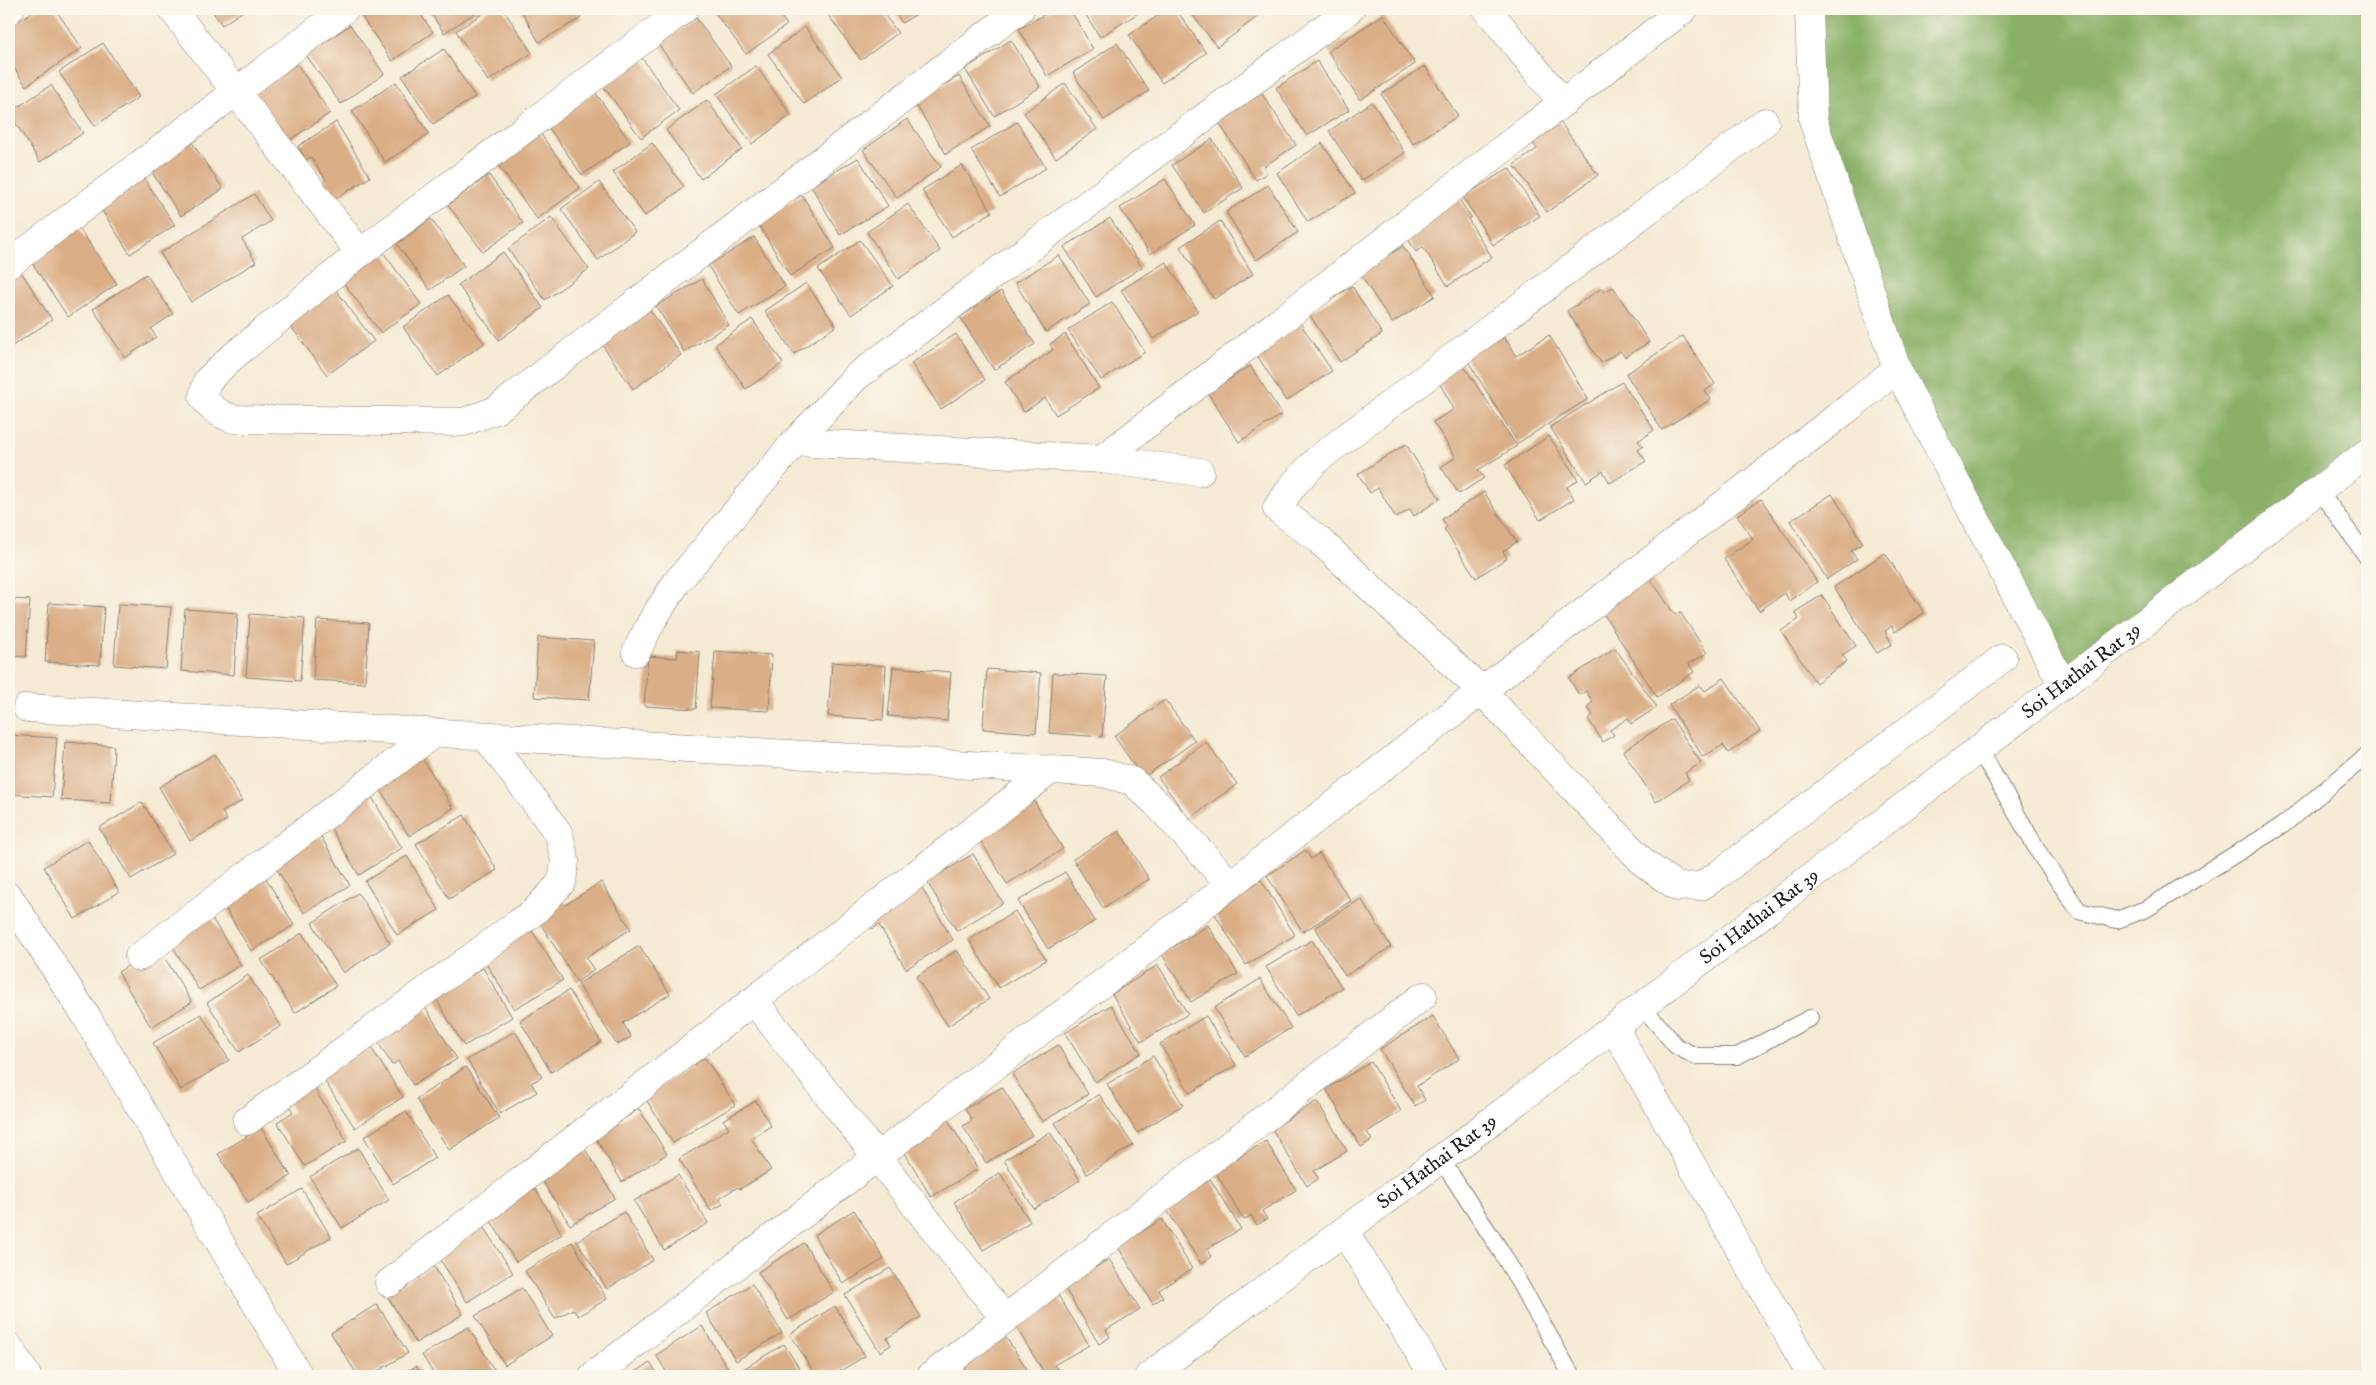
<svg xmlns="http://www.w3.org/2000/svg" width="2376" height="1385" font-family="'IM FELL English',serif">
<style>
.forest{fill:#89b066;stroke:#526641}
.building{fill:#daae86}
.lines{fill:none;stroke-linecap:round;stroke-linejoin:round}
.lane-casing{stroke:#888378;stroke-width:18}
.street-casing{stroke:#888378;stroke-width:29}
.lane{stroke:#fff;stroke-width:16}
.street{stroke:#fff;stroke-width:28}
.labels{text-anchor:middle;dominant-baseline:central;stroke-width:4.5;stroke-linejoin:round;paint-order:stroke}
.street-label{font-size:20px;fill:#1c1c1c;stroke:#fbf7ec}
</style>
<rect width="100%" height="100%" fill="#fbf7ec"/>
<filter id="ink" filterUnits="userSpaceOnUse"><feTurbulence type="fractalNoise" baseFrequency=".02" numOctaves="2"/><feDisplacementMap in="SourceGraphic" scale="10" xChannelSelector="R" yChannelSelector="G"/><feConvolveMatrix kernelMatrix="1 2 1 2 8 2 1 2 1" color-interpolation-filters="sRGB"/></filter>
<filter id="wash" filterUnits="userSpaceOnUse"><feTurbulence type="fractalNoise" baseFrequency=".0096" numOctaves="4" result="noise"/><feDisplacementMap in="SourceGraphic" scale="20" xChannelSelector="R" yChannelSelector="G"/><feGaussianBlur stdDeviation="1.12" result="paint"/><feColorMatrix in="noise" values="0 0 0 0 0 0 0 0 0 0 0 0 0 0 0 0 0 1.4 0 .05"/><feComposite in="paint" operator="in"/></filter>
<g filter="url(#wash)">
<rect width="100%" height="100%" fill="#f5ead3"/>
<path class="forest" d="M1809,9H2367V452L2063,685L1897,369L1813,120Z"/>
<g id="blocks">
<g class="building">
<path d="M37,9H55L82,48L26,86L9,60V27Z"/>
<path d="M211,9H246L222,25Z"/>
<path d="M372,9H417L433,32L392,61L361,16Z"/>
<path d="M428,9H481L444,33Z"/>
<path d="M490,9H503L532,53L488,81L456,31Z"/>
<path d="M520,9H575L581,18L539,42Z"/>
<path d="M712,9H775L787,25L746,54Z"/>
<path d="M828,9H880L898,33L861,60L825,11Z"/>
<path d="M893,9H925L902,23Z"/>
<path d="M1054,9H1070L1093,49L1047,76L1019,29Z"/>
<path d="M1082,9H1142L1143,10L1100,37Z"/>
<path d="M1168,9H1176L1206,53L1162,83L1129,35Z"/>
<path d="M1188,9H1255L1260,15L1217,47Z"/>
<path d="M1383,15L1415,64L1360,100L1328,51Z"/>
<path d="M696,18L731,66L693,93L659,45Z"/>
<path d="M350,25L384,74L341,104L306,55Z"/>
<path d="M805,27L842,77L804,104L768,54Z"/>
<path d="M1011,40L1040,87L994,116L965,69Z"/>
<path d="M103,43L139,97L95,126L59,72Z"/>
<path d="M1117,43L1149,91L1104,120L1073,73Z"/>
<path d="M444,49L475,97L433,124L402,76Z"/>
<path d="M642,58L679,110L641,138L603,86Z"/>
<path d="M1317,61L1349,110L1307,136L1276,88Z"/>
<path d="M297,64L330,113L287,142L254,94Z"/>
<path d="M756,66L791,115L752,144L716,94Z"/>
<path d="M1425,66L1458,116L1413,144L1381,94Z"/>
<path d="M959,76L990,126L946,154L915,103Z"/>
<path d="M396,82L429,134L385,162L352,111Z"/>
<path d="M1065,83L1097,129L1056,158L1024,113Z"/>
<path d="M9,85L15,95L9,99Z"/>
<path d="M51,85L83,133L40,162L9,113Z"/>
<path d="M1257,86L1296,145L1263,167L1267,173L1256,180L1214,115Z"/>
<path d="M595,92L630,142L582,175L547,125Z"/>
<path d="M707,100L742,149L701,179L666,130Z"/>
<path d="M1372,102L1405,153L1361,181L1329,131Z"/>
<path d="M1556,116L1598,175L1547,212L1514,165L1537,149L1528,136Z"/>
<path d="M907,119L941,167L897,198L863,150Z"/>
<path d="M336,122L370,177L329,203L318,185L326,180L311,157L306,160L298,146Z"/>
<path d="M1017,122L1046,168L1000,197L971,150Z"/>
<path d="M537,129L580,188L537,219L495,161Z"/>
<path d="M1212,139L1243,188L1204,213L1172,165Z"/>
<path d="M191,141L223,189L181,216L149,168Z"/>
<path d="M652,143L684,187L645,216L613,172Z"/>
<path d="M1322,143L1355,193L1308,222L1277,173Z"/>
<path d="M858,158L888,206L840,235L811,186Z"/>
<path d="M962,165L992,212L952,237L922,190Z"/>
<path d="M1509,168L1540,216L1493,245L1463,197Z"/>
<path d="M9,174L15,183L9,187Z"/>
<path d="M489,175L523,223L483,252L448,205Z"/>
<path d="M143,177L175,225L130,254L99,206Z"/>
<path d="M1165,179L1195,225L1150,254L1120,208Z"/>
<path d="M599,182L635,232L598,260L561,209Z"/>
<path d="M1268,185L1298,232L1256,260L1226,212Z"/>
<path d="M254,194L271,221L242,239L256,262L191,302L160,253Z"/>
<path d="M802,195L835,248L790,276L757,222Z"/>
<path d="M1458,198L1471,217L1468,219L1492,257L1448,286L1423,247L1416,252L1404,232Z"/>
<path d="M908,204L940,251L898,279L867,232Z"/>
<path d="M551,217L589,269L545,300L508,249Z"/>
<path d="M1110,218L1142,267L1096,297L1064,247Z"/>
<path d="M431,219L464,266L430,290L397,244Z"/>
<path d="M1220,221L1253,274L1214,299L1180,247Z"/>
<path d="M77,225L117,284L68,317L28,257Z"/>
<path d="M754,237L785,286L739,315L708,266Z"/>
<path d="M860,240L893,286L851,315L818,269Z"/>
<path d="M1403,246L1435,296L1392,323L1360,274Z"/>
<path d="M380,248L421,304L381,333L340,278Z"/>
<path d="M503,252L543,308L499,340L458,285Z"/>
<path d="M1059,255L1090,304L1046,332L1015,283Z"/>
<path d="M1166,262L1198,311L1153,339L1121,290Z"/>
<path d="M20,270L52,320L9,348V278Z"/>
<path d="M146,274L173,314L151,329L156,337L125,358L93,309Z"/>
<path d="M702,279L729,325L684,352L656,306Z"/>
<path d="M806,283L836,326L794,354L765,311Z"/>
<path d="M1352,286L1382,334L1340,362L1309,314Z"/>
<path d="M1613,287L1649,342L1625,357L1620,351L1601,363L1567,311L1602,288L1604,292Z"/>
<path d="M336,290L374,341L327,375L289,324Z"/>
<path d="M1001,291L1035,344L994,370L960,317Z"/>
<path d="M448,295L484,343L438,376L403,327Z"/>
<path d="M1112,302L1145,352L1101,380L1068,330Z"/>
<path d="M650,310L681,355L633,389L601,343Z"/>
<path d="M752,319L783,363L746,389L715,345Z"/>
<path d="M1300,323L1332,371L1286,401L1255,352Z"/>
<path d="M1500,330L1516,356L1549,335L1588,399L1518,443L1463,353Z"/>
<path d="M956,334L985,380L941,409L911,363Z"/>
<path d="M1065,334L1099,388L1056,415L1045,398L1024,412L1005,382L1053,350L1050,344Z"/>
<path d="M1683,336L1715,384L1705,391L1711,399L1662,430L1626,374Z"/>
<path d="M1461,362L1517,446L1478,470L1484,478L1459,494L1441,467L1456,457L1433,422L1454,409L1436,377Z"/>
<path d="M1250,366L1282,414L1239,442L1208,393Z"/>
<path d="M1622,382L1654,430L1638,441L1643,447L1638,450L1646,461L1610,483L1603,471L1586,482L1550,427Z"/>
<path d="M1549,436L1578,480L1567,487L1574,499L1540,520L1505,465Z"/>
<path d="M1406,444L1440,499L1414,516L1410,509L1396,518L1378,488L1370,493L1358,474Z"/>
<path d="M1484,492L1517,542L1503,551L1507,558L1476,578L1444,529L1447,527L1442,519Z"/>
<path d="M1832,494L1863,543L1851,551L1857,559L1827,579L1790,521Z"/>
<path d="M1761,499L1817,582L1789,601L1785,593L1759,611L1724,559L1753,539L1737,515Z"/>
<path d="M1885,553L1924,613L1895,632L1892,626L1885,631L1892,644L1877,653L1834,587Z"/>
<path d="M1650,578L1675,615L1680,612L1707,653L1689,664L1694,672L1657,697L1601,610Z"/>
<path d="M1822,595L1856,646L1842,655L1847,661L1816,683L1781,631L1799,619L1795,612Z"/>
<path d="M9,599L30,600L26,657L9,656Z"/>
<path d="M49,603L104,607L100,665L45,662Z"/>
<path d="M118,604L171,607L166,669L114,665Z"/>
<path d="M185,609L238,613L234,675L181,671Z"/>
<path d="M250,614L305,618L300,681L246,677Z"/>
<path d="M317,620L369,623L365,683L313,680Z"/>
<path d="M538,637L594,641L589,700L534,697Z"/>
<path d="M1615,648L1657,707L1631,724L1628,718L1610,730L1614,735L1603,742L1588,719L1593,715L1587,707L1593,702L1586,691L1579,695L1569,678Z"/>
<path d="M678,650L700,652L696,709L644,706L648,656L677,658Z"/>
<path d="M715,651L772,655L769,711L710,708Z"/>
<path d="M832,662L886,666L883,720L828,716Z"/>
<path d="M893,667L951,672L947,721L888,716Z"/>
<path d="M987,669L1041,673L1036,733L983,729Z"/>
<path d="M1053,673L1107,676L1102,737L1049,733Z"/>
<path d="M1724,678L1760,731L1728,753L1723,745L1703,757L1669,705L1700,685L1705,691Z"/>
<path d="M1165,700L1195,741L1143,778L1114,736Z"/>
<path d="M1672,719L1701,763L1685,773L1689,780L1656,802L1623,751Z"/>
<path d="M9,735L57,738L52,797L9,794Z"/>
<path d="M65,742L114,746L111,803L61,800Z"/>
<path d="M1206,742L1237,784L1189,819L1158,777Z"/>
<path d="M419,753L453,808L409,836L375,781Z"/>
<path d="M215,754L242,801L222,812L227,820L190,841L159,787Z"/>
<path d="M370,794L402,848L359,875L326,820Z"/>
<path d="M1034,801L1063,849L1007,884L977,835Z"/>
<path d="M142,802L173,854L131,879L99,828Z"/>
<path d="M464,815L497,870L449,899L416,844Z"/>
<path d="M1119,831L1149,879L1103,908L1073,859Z"/>
<path d="M320,835L350,885L304,913L273,863Z"/>
<path d="M88,840L119,892L75,919L44,867Z"/>
<path d="M1305,850L1311,859L1319,853L1351,901L1303,932L1267,876Z"/>
<path d="M973,854L1003,903L957,931L927,882Z"/>
<path d="M407,856L439,910L397,935L365,881Z"/>
<path d="M1065,872L1095,921L1048,949L1018,901Z"/>
<path d="M264,875L294,925L251,951L221,901Z"/>
<path d="M1261,880L1295,935L1246,965L1213,911Z"/>
<path d="M601,882L631,929L586,958L594,970L577,982L535,915L560,899L565,905Z"/>
<path d="M919,883L953,940L906,969L879,925L872,929L864,916Z"/>
<path d="M358,893L390,943L343,973L312,923Z"/>
<path d="M1361,899L1391,947L1345,976L1315,927Z"/>
<path d="M1015,911L1046,960L999,988L969,940Z"/>
<path d="M211,917L241,965L199,990L170,942Z"/>
<path d="M1208,925L1238,974L1191,1002L1162,954Z"/>
<path d="M529,926L563,980L514,1009L481,955Z"/>
<path d="M302,933L336,986L295,1013L261,960Z"/>
<path d="M1312,940L1342,988L1296,1016L1266,967Z"/>
<path d="M639,946L670,994L623,1023L631,1037L617,1045L578,984Z"/>
<path d="M158,947L192,1002L151,1027L118,972Z"/>
<path d="M957,950L989,999L948,1026L916,977Z"/>
<path d="M1158,965L1188,1014L1141,1042L1112,994Z"/>
<path d="M483,968L512,1017L464,1046L435,997Z"/>
<path d="M248,975L281,1026L239,1052L207,1003Z"/>
<path d="M1260,979L1291,1028L1245,1056L1214,1008Z"/>
<path d="M569,990L601,1042L551,1072L520,1021Z"/>
<path d="M1111,1005L1141,1053L1095,1082L1065,1033Z"/>
<path d="M425,1007L457,1059L413,1085L398,1061L392,1065L375,1037Z"/>
<path d="M201,1014L229,1060L181,1090L153,1043Z"/>
<path d="M1206,1016L1236,1065L1190,1093L1160,1044Z"/>
<path d="M1433,1016L1459,1059L1417,1086L1425,1100L1415,1106L1380,1049Z"/>
<path d="M515,1031L542,1077L531,1083L537,1092L500,1114L467,1060Z"/>
<path d="M1058,1045L1088,1094L1042,1122L1012,1074Z"/>
<path d="M370,1046L403,1097L355,1128L322,1077Z"/>
<path d="M1153,1056L1183,1105L1137,1133L1107,1084Z"/>
<path d="M705,1058L735,1105L673,1143L644,1096Z"/>
<path d="M1371,1062L1401,1111L1367,1132L1372,1140L1361,1147L1326,1089Z"/>
<path d="M466,1067L499,1118L449,1150L416,1099Z"/>
<path d="M312,1085L347,1141L305,1166L277,1122L293,1112L287,1101Z"/>
<path d="M1002,1087L1032,1135L986,1163L963,1126L972,1120L965,1109Z"/>
<path d="M1099,1094L1133,1145L1087,1174L1055,1123Z"/>
<path d="M756,1101L771,1126L751,1138L771,1170L740,1189L738,1187L719,1198L723,1204L711,1211L679,1159L729,1128L723,1120Z"/>
<path d="M1317,1101L1347,1151L1314,1171L1318,1179L1307,1186L1272,1129Z"/>
<path d="M639,1109L667,1154L622,1182L595,1137Z"/>
<path d="M406,1111L435,1158L393,1184L364,1137Z"/>
<path d="M948,1120L978,1169L931,1197L902,1148Z"/>
<path d="M261,1128L291,1176L248,1202L218,1154Z"/>
<path d="M1050,1132L1080,1180L1034,1209L1004,1160Z"/>
<path d="M1266,1141L1296,1190L1262,1211L1267,1219L1257,1225L1251,1215L1244,1220L1215,1171Z"/>
<path d="M583,1146L615,1198L570,1225L538,1174Z"/>
<path d="M358,1148L389,1200L342,1228L310,1177Z"/>
<path d="M1000,1173L1030,1222L983,1250L954,1202Z"/>
<path d="M678,1175L708,1223L664,1250L634,1201Z"/>
<path d="M1210,1179L1241,1229L1207,1249L1211,1257L1201,1264L1165,1207Z"/>
<path d="M533,1185L562,1234L516,1262L486,1213Z"/>
<path d="M302,1189L331,1237L286,1264L257,1216Z"/>
<path d="M854,1210L884,1259L843,1284L814,1235Z"/>
<path d="M624,1212L653,1260L607,1289L577,1241Z"/>
<path d="M1162,1219L1192,1269L1159,1290L1163,1297L1153,1304L1118,1247Z"/>
<path d="M482,1225L513,1273L467,1302L436,1253Z"/>
<path d="M572,1242L607,1299L578,1316L573,1309L555,1319L525,1271Z"/>
<path d="M804,1243L834,1292L788,1320L758,1272Z"/>
<path d="M1109,1259L1140,1309L1106,1330L1110,1337L1099,1344L1064,1287Z"/>
<path d="M433,1265L463,1314L416,1343L386,1294Z"/>
<path d="M890,1268L921,1317L887,1338L891,1345L880,1352L845,1295Z"/>
<path d="M752,1284L782,1333L736,1361L706,1313Z"/>
<path d="M522,1288L552,1336L505,1365L475,1316Z"/>
<path d="M1058,1295L1089,1345L1054,1365L1060,1373L1054,1376H1046L1013,1322Z"/>
<path d="M377,1304L408,1353L370,1376H358L331,1333Z"/>
<path d="M835,1306L865,1356L832,1376H816L790,1334Z"/>
<path d="M702,1326L732,1375L669,1376L656,1355Z"/>
<path d="M468,1327L498,1376H435L422,1355Z"/>
<path d="M1002,1332L1032,1376H965L957,1363Z"/>
<path d="M784,1344L804,1376H743L740,1371Z"/>
<path d="M650,1363L659,1376H629Z"/>
<path d="M416,1366L422,1376H400Z"/>
</g>
</g>
</g>
<g filter="url(#ink)">
<use href="#blocks" fill-opacity="0" stroke="#888378" stroke-width="1"/>
<g class="lines">
<g class="lane-casing">
<g id="lane">
<path d="M2319,490L2367,557"/>
<path d="M1979,749L2041,856L2079,911L2117,920L2146,909L2283,825L2367,755"/>
<path d="M1642,1006L1676,1046L1695,1056H1737L1810,1018"/>
<path d="M1441,1159L1504,1256L1572,1376"/>
</g>
</g>
<g class="street-casing">
<g id="street">
<path d="M172,9L360,253"/>
<path d="M684,9L360,253L231,358L207,381L203,397C210,409 221,415 234,419L464,422L496,410L1020,9"/>
<path d="M1487,9L1562,102"/>
<path d="M1809,9L1813,120L1897,369L2063,685"/>
<path d="M9,10L10,9"/>
<path d="M1765,122L1319,458L1294,484L1277,508L1319,540L1481,690L1644,863L1677,887L1701,886L1718,875L2003,658"/>
<path d="M9,264L345,9"/>
<path d="M795,442L1102,459L1200,472"/>
<path d="M1102,459L1684,9"/>
<path d="M636,652L653,619L677,582L795,442L856,377L1350,9"/>
<path d="M27,708L1103,773L1132,781L1156,803L1230,884"/>
<path d="M9,897L86,1016L299,1376"/>
<path d="M139,957L434,733"/>
<path d="M754,1001L1005,1319"/>
<path d="M1614,1028L1812,1376"/>
<path d="M247,1121L535,911L562,882L565,861L559,834L486,737"/>
<path d="M1344,1231L1434,1376"/>
<path d="M389,1283L1052,769"/>
<path d="M9,1347L27,1376"/>
<path d="M593,1376L1850,407L1897,369"/>
<path d="M931,1376L1423,996"/>
<path id="s1" d="M1149,1376L1469,1138L2367,453"/>
</g>
</g>
<use href="#lane" class="lane"/>
<use href="#street" class="street"/>
</g>
</g>
<g class="labels">
<g class="street-label">
<text stroke="none"><textPath href="#s1" startOffset="1169">Soi Hathai Rat 39</textPath></text>
<text stroke="none"><textPath href="#s1" startOffset="764">Soi Hathai Rat 39</textPath></text>
<text stroke="none"><textPath href="#s1" startOffset="359">Soi Hathai Rat 39</textPath></text>
</g>
</g>
<rect width="2376" height="1385" fill="none" stroke="#fbf7ec" stroke-width="30"/>
</svg>
